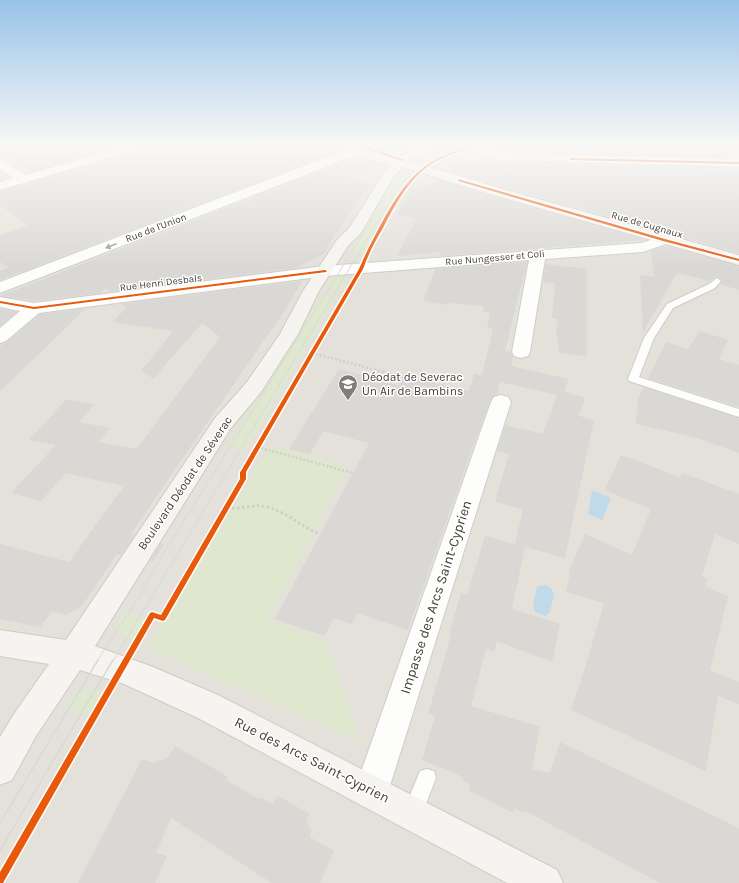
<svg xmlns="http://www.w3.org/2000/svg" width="739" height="883" font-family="Karla,sans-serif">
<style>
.residential{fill:#e4e0da}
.education{fill:#e6e2d8}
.green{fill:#dfe8ce}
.parking{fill:#e2e0dc}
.water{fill:#c1daea}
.building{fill:#dad8d4}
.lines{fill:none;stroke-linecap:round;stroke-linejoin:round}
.lane-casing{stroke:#cfcdc9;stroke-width:2}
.street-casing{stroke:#cfcdc9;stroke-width:2}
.secondary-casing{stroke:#cfcbc3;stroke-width:2}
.path-far1{stroke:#d1cfcb;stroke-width:2.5;stroke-dasharray:2 2;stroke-linecap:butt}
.path{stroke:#d1cfcb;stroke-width:3;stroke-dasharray:2.5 2.5;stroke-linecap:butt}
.lane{fill:#fdfdfc;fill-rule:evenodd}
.street{fill:#fdfdfc;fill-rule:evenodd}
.secondary{fill:#f6f4f0;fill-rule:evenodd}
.tram-far1{stroke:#d9d9d8;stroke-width:1}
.tram{stroke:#d9d9d8;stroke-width:1.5}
.cycleway-casing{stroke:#fff;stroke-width:3}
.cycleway{fill:#e8590c;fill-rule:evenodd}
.oneway{fill:#a29e9a}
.labels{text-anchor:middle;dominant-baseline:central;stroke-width:3;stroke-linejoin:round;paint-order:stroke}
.far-street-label{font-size:10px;fill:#464038;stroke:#fff}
.poi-label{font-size:12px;fill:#464038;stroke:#fff;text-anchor:start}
.street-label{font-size:12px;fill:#464038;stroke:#fff}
.near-street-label{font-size:14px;fill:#464038;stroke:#fff}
</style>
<rect width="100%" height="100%" fill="#f1efeb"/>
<rect class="residential" x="0" y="146" width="739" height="737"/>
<path class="education" d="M33,206L67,230L0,253V217Z"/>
<g class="green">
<path d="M400,174L411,176L399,192L363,252L350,250L389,187Z"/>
<path d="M350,274L339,292L325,289L333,277Z"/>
<path d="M321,296L335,298L245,452L227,448Z"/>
<path d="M271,445L348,467L267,620L326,641L361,742L148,648Z"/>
<path d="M124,612L146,618L133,641L122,635L115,626Z"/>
<path d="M89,689L103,691L89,716L64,708L74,693Z"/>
</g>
<path class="parking" d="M422,178L439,181L454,193L412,188L418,179Z"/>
<g class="water">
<path d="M592,490L611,498L602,520L588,514Z"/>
<path d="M545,585L551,588L554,594L550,612L545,616L535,612L533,604L537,587Z"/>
</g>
<g class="building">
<path d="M23,146H114L116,147L31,172L1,152Z"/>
<path d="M158,146H176L198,155L200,146H322L339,151L0,280V271L9,268L0,262V235L28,226L0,206V192Z"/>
<path d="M505,146H702L708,150L712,147H739L723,157L512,152L507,151Z"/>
<path d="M357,157L382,164L344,181L370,184L332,239L324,254L295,268L109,292L106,288L101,293L34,301L0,296Z"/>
<path d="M455,162L706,168L705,169L739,170V253L448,171Z"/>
<path d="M441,180L493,196L646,240L440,256L441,252L397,256L417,218L397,215L412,189L418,190Z"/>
<path d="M666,246L739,266V290L720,284L722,281L717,276L710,281L677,273L643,332L640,275L654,277L651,251Z"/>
<path d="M527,262L505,351L511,352L513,357L511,366L568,379L565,392L585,398L579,416L594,420L565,558L515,544L523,509L495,502L509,454L497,451L505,425L543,434L557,395L500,382L497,395L493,396L490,402L473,446L408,630L357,613L352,624L334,618L325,636L275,619L369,443L323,431L310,454L289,449L339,369L398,385L403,375L469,391L474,374L482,375L493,329L487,328L490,313L483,312L484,306L450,303L449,305L423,301L435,269Z"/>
<path d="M546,264L587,269V356L559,353L556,329L558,319L552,318L555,283L543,282Z"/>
<path d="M301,281L302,282L285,310L130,535L134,536L121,555L117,554L82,606L66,615L52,611L40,627L0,619V544L69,562L124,486L66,473L41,501L11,493L56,445L29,440L66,400H70L94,404L79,422L110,428L98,442L137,449L220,337L202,323L153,379L142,370L173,331L113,322L126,308L121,304Z"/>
<path d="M0,309L17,312L0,326Z"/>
<path d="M85,309L41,352L0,391V346L7,342L40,314Z"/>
<path d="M700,331L728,340L719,359L739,365V407L648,378L666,342L688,349Z"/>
<path d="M644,387L739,418V453L697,438L636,424L638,398Z"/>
<path d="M621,455L680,477L682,473L739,494V544L715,534L702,576L707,579L705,586L728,596L710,670L739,682V704L718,696L706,771L571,710L585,668L604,603L566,592L570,573H568L585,534L632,555L651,509L605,490Z"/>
<path d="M485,536L525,547L512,609L560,624L552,662L497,641L494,652L486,649L471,706L540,727L532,769L550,773L560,742L739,828V883H660L524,810L523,813L514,808L513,813L469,790L470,785L463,781V777L422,760L435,716L428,714L451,635L449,634L461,593L467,595Z"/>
<path d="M161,543L164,544L153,562L150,561Z"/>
<path d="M175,746L228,777L226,780L257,798H262L272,804L278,796L310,814L306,821L311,829L310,837L334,851L320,883H272L171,818L156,853L167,856L155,883H78L142,759L153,763L167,758Z"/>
</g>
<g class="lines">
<g class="lane-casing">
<g id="lane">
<path d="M704,146H710L711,147L708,149Z"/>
<path d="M717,278L721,281L715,288L673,308L654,338L639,377L739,409V417L629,381L628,379L644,338L667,304L709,284Z"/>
<path d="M427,769L434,771L436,778L420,819L413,822L406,819L403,812L420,771Z"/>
</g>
</g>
<g class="street-casing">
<g id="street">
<path d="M126,146H144L142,148L0,190V182L13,178L0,169V160L4,161L25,175Z"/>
<path d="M356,146L361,149L357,155L0,293V282Z"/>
<path d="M664,236L669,237L671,240L669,243L643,252L545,259L530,352L528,356L521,358L514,356L512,352L529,260L325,276L39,313L6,341L0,343V328L20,311L0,307V297L34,303L325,266L641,243Z"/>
<path d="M501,395L508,397L511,402L388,792L383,804L371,809L359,804L354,792L491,402L494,397Z"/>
</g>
</g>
<g class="secondary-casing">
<g id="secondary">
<path d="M344,146C360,144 381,155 398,159C411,148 422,146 439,146L437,148L419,155L409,161L503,189L739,255V265L493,195L403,167L394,176L361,233L348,246L319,291L298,334L261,392L231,428L95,646L153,667L218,695L557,870L563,883H507L196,717L124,684L80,670L36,736L12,780L0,785V737L14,714L49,664L0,656V630L66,640L215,418L247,382L280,334L303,291L337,240L350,227L383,174L391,165L359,156Z"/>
<path d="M460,146C478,144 494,152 512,153L739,159V167L512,161L493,159L462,148Z"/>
</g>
</g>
<g class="path-far1">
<path d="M312,353L402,377"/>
<path d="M257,447L353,473"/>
</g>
<path class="path" d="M227,508C241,510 254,503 267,507C287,512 301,527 320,534"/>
<use href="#lane" class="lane"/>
<use href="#street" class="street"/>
<use href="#secondary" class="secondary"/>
<g class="tram-far1">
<path d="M97,661L136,602L165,551L386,197"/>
<path d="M113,661L396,191C415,167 438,155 466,146"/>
</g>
<g class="tram">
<path d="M0,823L98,660"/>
<path d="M0,850L113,660"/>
</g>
<g class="cycleway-casing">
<g id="cycleway">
<path d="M352,146L371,148L404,160L402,161L369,150L353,147Z"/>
<path d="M472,146H475C470,149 464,150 458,152C449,155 439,159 430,165C408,180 395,205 383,228C375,241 368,255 363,269L246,472V479L165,620L163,621L154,618L3,883H0V872L150,613L152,612L161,615L240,479V472L241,471L359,269C365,255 372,241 379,228C392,204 405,180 427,165C441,155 457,150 472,146Z"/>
<path d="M570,158L739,162V164L571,160H570Z"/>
<path d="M458,179L665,239L739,259V261L663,241L458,181Z"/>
<path d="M325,270L327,271L326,272L34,309L0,303V301L34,307Z"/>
</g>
</g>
<use href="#cycleway" class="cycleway"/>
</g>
<defs><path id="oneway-solid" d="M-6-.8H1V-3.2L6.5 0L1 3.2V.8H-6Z"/></defs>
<use class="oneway" href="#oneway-solid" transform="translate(111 246) rotate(159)"/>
<linearGradient id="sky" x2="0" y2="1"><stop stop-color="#98c3e9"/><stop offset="0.54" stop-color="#f9f8f6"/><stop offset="1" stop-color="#f9f8f6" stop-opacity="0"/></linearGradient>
<rect width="739" height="269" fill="url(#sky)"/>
<defs>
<g id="school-pin" transform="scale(1)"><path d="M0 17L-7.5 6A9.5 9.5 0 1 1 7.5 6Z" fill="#827d77" stroke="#fff"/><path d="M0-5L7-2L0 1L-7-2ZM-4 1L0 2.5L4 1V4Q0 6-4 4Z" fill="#fff"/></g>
</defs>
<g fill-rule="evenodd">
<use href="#school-pin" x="348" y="384"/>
</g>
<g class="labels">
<g class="far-street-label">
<text transform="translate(647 225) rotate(16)">Rue de Cugnaux</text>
<text transform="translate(156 228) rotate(-21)">Rue de l'Union</text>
<text transform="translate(495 258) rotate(-5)">Rue Nungesser et Coli</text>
<text transform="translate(161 283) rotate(-7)">Rue Henri Desbals</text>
</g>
<g class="poi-label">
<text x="362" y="377">Déodat de Severac<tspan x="362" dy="14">Un Air de Bambins</tspan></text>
</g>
<g class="street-label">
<text transform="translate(185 483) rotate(-56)">Boulevard Déodat de Séverac</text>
</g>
<g class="near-street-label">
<text transform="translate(436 597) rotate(-72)">Impasse des Arcs Saint-Cyprien</text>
<text transform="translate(312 760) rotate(27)">Rue des Arcs Saint-Cyprien</text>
</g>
</g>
</svg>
